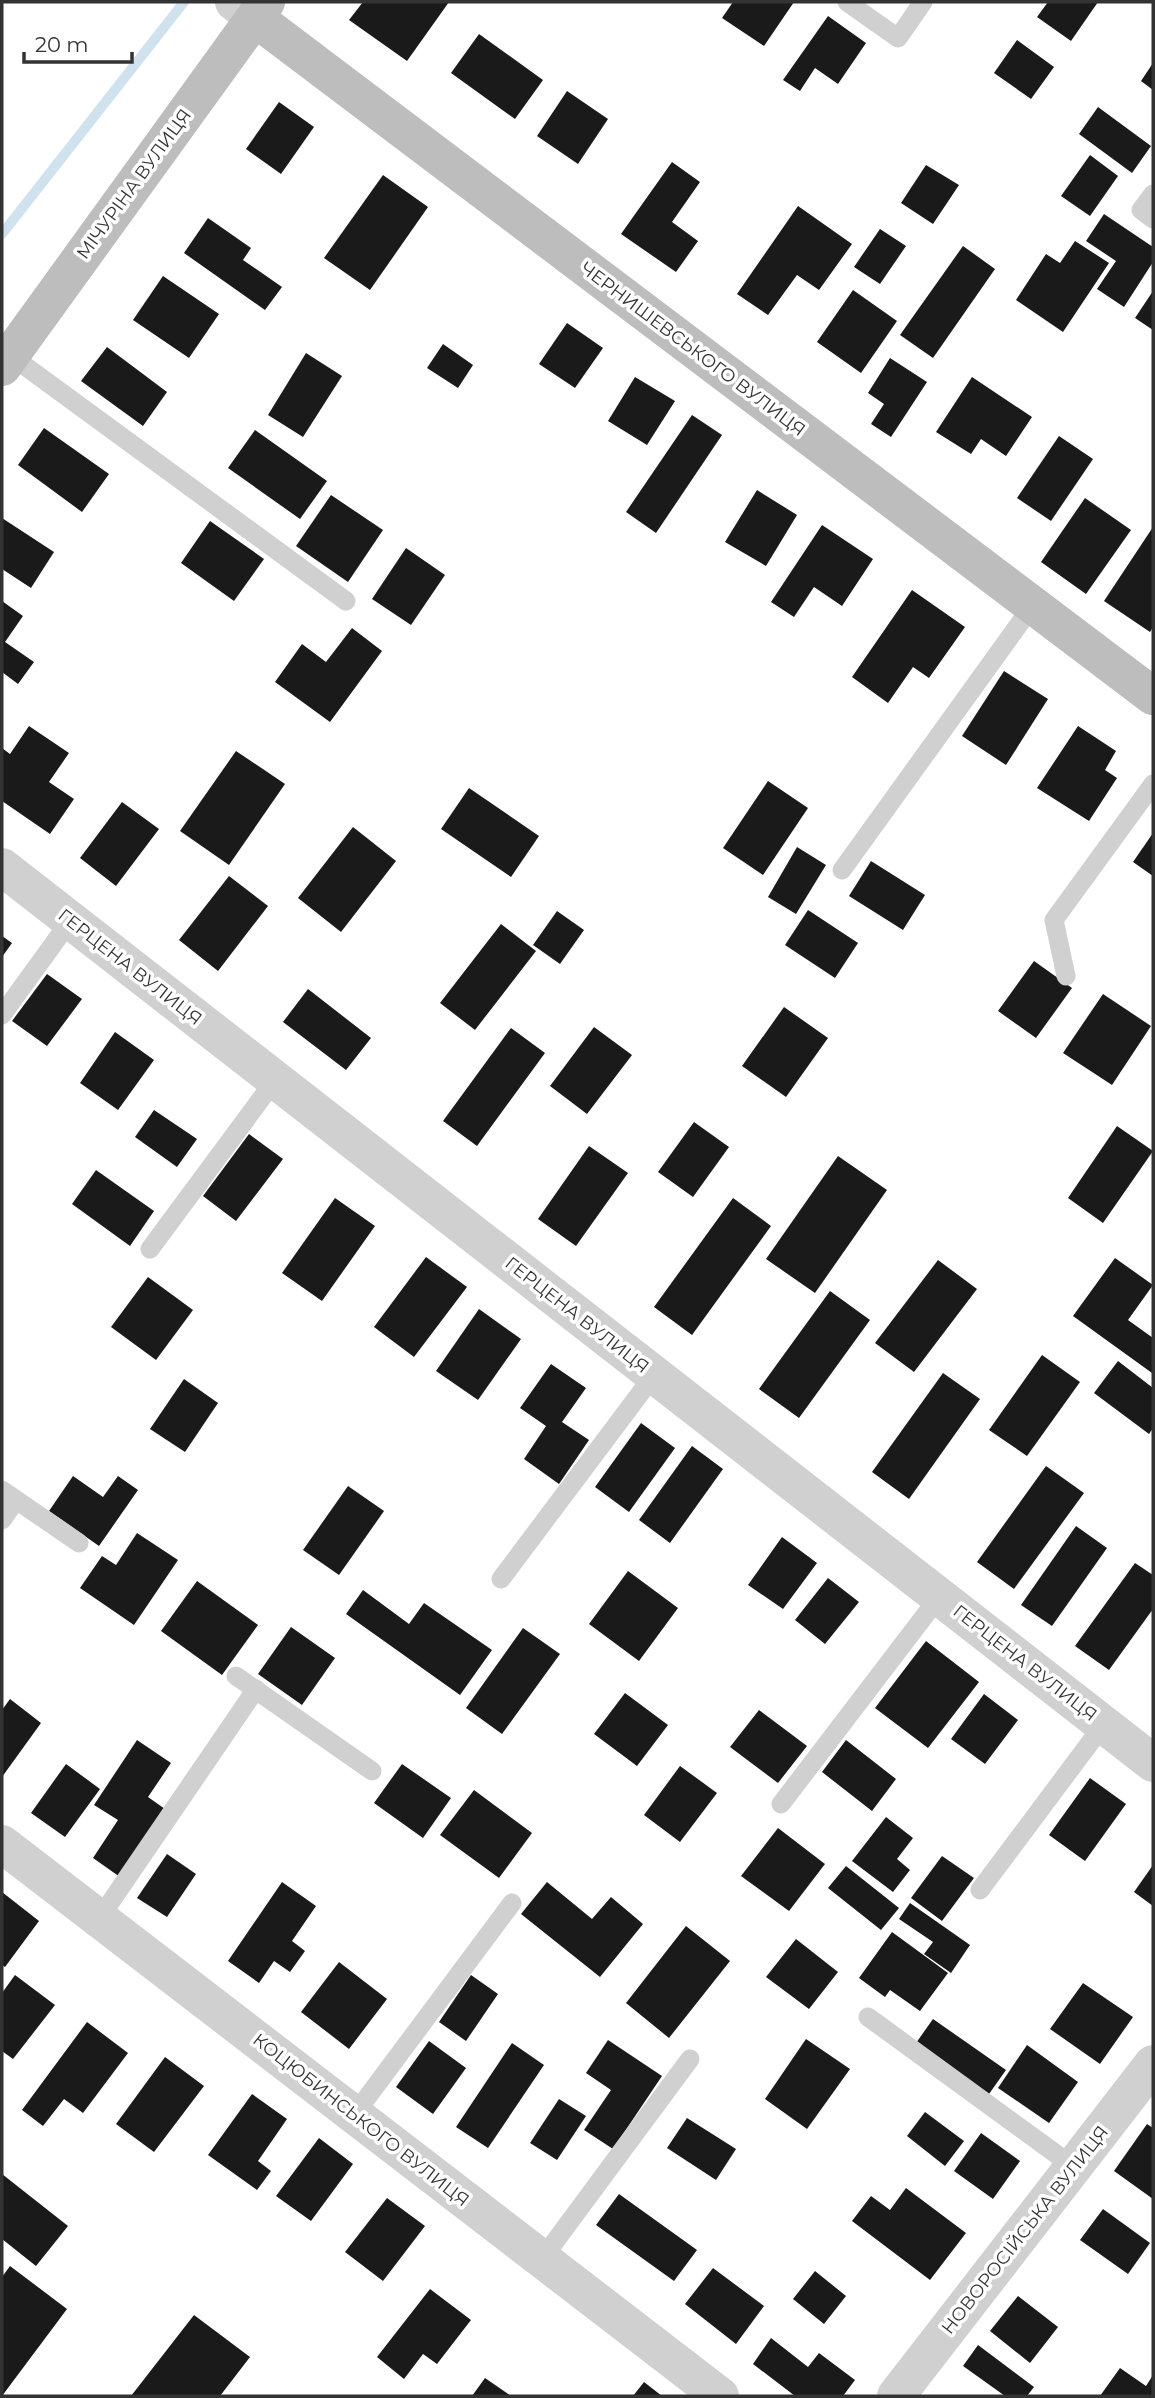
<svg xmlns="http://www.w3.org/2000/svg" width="1155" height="2398" font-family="Montserrat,sans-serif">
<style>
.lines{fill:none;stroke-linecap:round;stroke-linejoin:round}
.stream{stroke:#cfe2ee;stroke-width:10}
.building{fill:#1a1a1a}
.lane{stroke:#d0d0d0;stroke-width:19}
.street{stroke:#d0d0d0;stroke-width:38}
.secondary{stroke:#bdbdbd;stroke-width:38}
.labels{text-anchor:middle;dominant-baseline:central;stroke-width:7;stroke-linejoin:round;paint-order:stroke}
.street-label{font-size:18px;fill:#333;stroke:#fff}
</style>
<rect width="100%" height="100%" fill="#fff"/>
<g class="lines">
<path class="stream" d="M2,234L184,2"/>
</g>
<g class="building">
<path d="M363,2H449L407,61L349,20Z"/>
<path d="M733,2H794L764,46L722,18Z"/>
<path d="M1048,2H1098L1071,41L1037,17Z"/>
<path d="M828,16L866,43L838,84L815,68L800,91L783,80Z"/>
<path d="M479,34L543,80L515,119L451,73Z"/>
<path d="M1017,40L1054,67L1031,99L994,73Z"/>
<path d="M1153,63V90L1141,81Z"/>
<path d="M567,91L608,119L578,164L537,136Z"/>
<path d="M279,102L314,127L281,174L246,149Z"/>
<path d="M1098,107L1151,146L1132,173L1079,134Z"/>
<path d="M1090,155L1118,176L1090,216L1061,196Z"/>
<path d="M672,162L700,182L672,222L698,241L676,272L621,234Z"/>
<path d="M926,165L959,185L933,224L901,203Z"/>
<path d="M383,175L428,207L370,290L324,258Z"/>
<path d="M798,206L852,244L819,290L797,275L768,315L737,294Z"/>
<path d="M1104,214L1153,247V262L1124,307L1097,289L1116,261L1086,241Z"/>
<path d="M208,218L251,248L243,260L282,287L265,310L184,253Z"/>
<path d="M880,229L906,246L880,284L854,267Z"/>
<path d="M1075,241L1109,263L1063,332L1016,300L1046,254L1060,263Z"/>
<path d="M963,246L995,269L933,358L900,335Z"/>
<path d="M163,276L219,314L189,358L133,320Z"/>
<path d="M853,290L897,321L861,373L817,342Z"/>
<path d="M1153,291V330L1135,318Z"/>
<path d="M567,323L603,348L575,388L539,364Z"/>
<path d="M443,344L473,365L458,388L427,368Z"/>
<path d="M107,347L167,392L143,426L81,381Z"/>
<path d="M306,353L342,376L303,437L268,415Z"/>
<path d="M890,358L927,382L891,437L871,424L884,404L868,393Z"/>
<path d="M635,377L675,401L647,445L608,421Z"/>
<path d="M972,377L1032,417L1006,456L981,439L971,454L936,432Z"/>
<path d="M692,415L722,435L656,533L626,512Z"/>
<path d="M44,428L109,474L82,512L18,465Z"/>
<path d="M255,430L327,481L300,519L228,468Z"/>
<path d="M1059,436L1093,459L1051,521L1017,498Z"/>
<path d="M757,490L797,515L766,566L725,542Z"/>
<path d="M331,495L383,530L348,582L296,546Z"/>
<path d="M1085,498L1131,530L1086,594L1041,562Z"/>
<path d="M2,518L54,552L31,588L2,569Z"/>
<path d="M210,521L264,559L234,601L181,563Z"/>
<path d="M822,525L873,559L842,606L814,587L794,617L771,602Z"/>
<path d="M1153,527V627L1150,632L1104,601Z"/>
<path d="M406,548L445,575L411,625L372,599Z"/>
<path d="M912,590L965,627L929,678L913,667L888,703L852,677Z"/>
<path d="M2,601L23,616L5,642L34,662L18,684L2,672Z"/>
<path d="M352,628L382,651L330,722L275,682L302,644L326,662Z"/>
<path d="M1004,671L1048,699L1006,765L962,736Z"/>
<path d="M29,726L69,753L49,782L74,799L50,834L2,801V748L10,754Z"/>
<path d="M1078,726L1116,751L1105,770L1117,778L1089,821L1037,788Z"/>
<path d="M236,751L285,784L229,865L180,831Z"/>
<path d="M768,781L808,808L763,875L723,848Z"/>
<path d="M469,788L539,836L511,877L441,829Z"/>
<path d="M122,802L159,829L116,886L80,858Z"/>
<path d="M353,827L396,861L341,932L298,898Z"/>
<path d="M1153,833V876L1133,862Z"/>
<path d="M797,847L826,865L796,914L768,897Z"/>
<path d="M871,861L925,895L903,930L849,896Z"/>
<path d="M229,876L268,906L218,971L179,940Z"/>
<path d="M808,910L858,943L835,978L785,945Z"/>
<path d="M557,911L584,930L560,964L533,945Z"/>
<path d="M501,924L536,951L475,1030L440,1003Z"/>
<path d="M2,936L12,943L2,957Z"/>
<path d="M1034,961L1072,988L1036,1038L998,1011Z"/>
<path d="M47,974L82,999L47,1046L12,1021Z"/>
<path d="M308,989L371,1038L346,1070L283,1022Z"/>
<path d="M1103,994L1151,1026L1112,1085L1063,1053Z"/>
<path d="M784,1007L828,1038L786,1097L742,1066Z"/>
<path d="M594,1027L632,1055L587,1114L550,1086Z"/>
<path d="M511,1028L545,1053L477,1146L443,1121Z"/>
<path d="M115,1032L154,1060L118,1110L80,1083Z"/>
<path d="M154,1110L197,1139L177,1167L135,1137Z"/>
<path d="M694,1122L729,1147L693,1197L658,1172Z"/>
<path d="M1117,1126L1153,1151L1103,1223L1068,1198Z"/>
<path d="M249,1134L283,1159L236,1221L203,1196Z"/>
<path d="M589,1146L628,1173L576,1246L538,1219Z"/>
<path d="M838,1156L887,1190L815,1293L766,1259Z"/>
<path d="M96,1170L154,1211L130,1246L72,1204Z"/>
<path d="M335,1198L375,1226L322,1301L282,1273Z"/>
<path d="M733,1198L771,1226L692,1335L654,1307Z"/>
<path d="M426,1257L467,1287L414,1357L374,1327Z"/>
<path d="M1115,1258L1153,1285L1128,1320L1153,1338L1152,1373L1073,1316Z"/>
<path d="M938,1260L977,1289L914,1372L875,1343Z"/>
<path d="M148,1277L193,1310L156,1360L111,1327Z"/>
<path d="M830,1291L870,1320L799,1418L759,1389Z"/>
<path d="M479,1309L521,1339L478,1400L436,1371Z"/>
<path d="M1042,1355L1080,1382L1027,1456L989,1430Z"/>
<path d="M1118,1361L1153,1388V1428L1149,1434L1094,1393Z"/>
<path d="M551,1364L586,1388L562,1422L589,1440L559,1484L524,1459L546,1426L520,1408Z"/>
<path d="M943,1373L980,1399L909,1499L872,1472Z"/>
<path d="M184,1379L218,1403L185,1452L150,1429Z"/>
<path d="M641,1423L675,1448L629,1512L595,1487Z"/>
<path d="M692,1446L723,1469L670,1543L639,1520Z"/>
<path d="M1046,1466L1084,1493L1014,1589L977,1562Z"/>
<path d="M73,1476L103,1497L118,1476L138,1490L99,1546L49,1511Z"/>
<path d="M348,1486L384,1511L339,1575L303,1550Z"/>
<path d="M1076,1526L1107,1548L1052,1626L1021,1605Z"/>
<path d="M137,1533L178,1560L134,1625L80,1588L102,1556L116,1565Z"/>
<path d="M782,1537L817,1563L783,1609L748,1585Z"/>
<path d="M1135,1563L1153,1575V1609L1109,1670L1075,1646Z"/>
<path d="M628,1571L678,1608L639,1661L589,1624Z"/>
<path d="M828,1578L859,1602L825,1644L795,1620Z"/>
<path d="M197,1581L258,1625L222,1675L161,1631Z"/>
<path d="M363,1590L409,1624L424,1603L492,1650L460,1695L346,1614Z"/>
<path d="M291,1627L335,1658L302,1705L258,1674Z"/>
<path d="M523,1628L560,1654L502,1734L466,1708Z"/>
<path d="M926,1641L979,1682L928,1748L875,1708Z"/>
<path d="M625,1693L668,1725L637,1766L594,1734Z"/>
<path d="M984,1694L1018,1720L985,1764L951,1739Z"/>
<path d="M10,1699L41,1723L2,1777V1710Z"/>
<path d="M759,1710L807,1746L778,1783L730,1747Z"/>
<path d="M137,1740L171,1763L148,1797L165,1809L120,1877L93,1858L118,1820L94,1805Z"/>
<path d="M846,1740L896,1779L872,1811L822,1772Z"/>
<path d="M66,1764L100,1789L65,1837L31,1813Z"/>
<path d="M402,1764L451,1798L423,1838L374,1803Z"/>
<path d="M680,1766L717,1793L680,1842L644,1815Z"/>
<path d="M1090,1778L1126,1804L1085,1861L1049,1835Z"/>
<path d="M474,1790L532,1833L499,1878L440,1835Z"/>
<path d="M886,1817L913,1838L897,1859L910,1870L893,1892L852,1861Z"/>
<path d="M778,1828L825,1864L789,1911L741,1876Z"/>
<path d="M167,1854L196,1874L167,1917L137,1898Z"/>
<path d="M942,1856L974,1878L942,1921L911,1898Z"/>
<path d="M1153,1865V1906L1134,1892Z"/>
<path d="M846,1866L899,1908L881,1930L828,1888Z"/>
<path d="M282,1882L316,1906L292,1941L305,1951L290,1972L274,1961L259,1983L228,1961Z"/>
<path d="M547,1882L592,1919L611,1897L643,1924L600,1977L521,1914Z"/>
<path d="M2,1892L39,1921L5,1967L2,1965Z"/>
<path d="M910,1903L970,1945L951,1973L924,1954L933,1942L899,1919Z"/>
<path d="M686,1926L730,1961L669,2038L626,2003Z"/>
<path d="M892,1932L948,1973L920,2011L890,1990L885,1997L859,1978Z"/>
<path d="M796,1939L838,1972L809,2009L766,1977Z"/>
<path d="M339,1962L387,1999L349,2049L301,2012Z"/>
<path d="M15,1975L55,2005L13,2059L2,2051V1993Z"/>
<path d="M471,1975L498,1994L466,2041L439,2022Z"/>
<path d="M1083,1983L1133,2017L1100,2064L1050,2029Z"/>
<path d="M933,2019L1006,2070L989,2094L916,2043Z"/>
<path d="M87,2022L128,2053L83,2113L64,2099L43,2126L22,2110Z"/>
<path d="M806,2039L850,2069L807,2129L765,2099Z"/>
<path d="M608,2040L662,2076L613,2149L584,2130L611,2090L586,2073Z"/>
<path d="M429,2041L466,2068L433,2114L396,2087Z"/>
<path d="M512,2043L544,2065L488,2148L456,2127Z"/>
<path d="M1027,2045L1078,2082L1049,2123L998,2088Z"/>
<path d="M165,2057L204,2086L154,2152L116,2124Z"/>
<path d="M252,2094L287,2119L258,2161L271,2171L257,2190L208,2155Z"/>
<path d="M559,2099L586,2116L557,2160L530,2143Z"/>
<path d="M925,2112L964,2141L945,2166L907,2136Z"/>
<path d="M687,2118L736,2149L716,2180L667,2148Z"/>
<path d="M1147,2124L1153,2128V2199L1114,2171Z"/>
<path d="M981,2133L1020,2161L993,2199L954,2171Z"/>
<path d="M319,2138L353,2164L311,2221L276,2196Z"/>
<path d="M2,2174L68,2226L36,2266L2,2239Z"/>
<path d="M906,2188L966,2233L930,2280L852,2221L871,2196L890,2210Z"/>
<path d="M619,2194L697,2250L674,2281L596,2225Z"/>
<path d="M387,2198L425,2226L383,2281L345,2252Z"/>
<path d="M1103,2209L1150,2243L1128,2274L1080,2240Z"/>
<path d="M10,2266L67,2309L2,2396V2277Z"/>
<path d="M713,2268L764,2306L736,2344L685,2304Z"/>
<path d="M815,2271L846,2296L824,2324L793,2299Z"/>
<path d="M430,2289L471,2320L437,2364L423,2354L404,2379L377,2357Z"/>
<path d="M1018,2296L1058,2327L1030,2363L990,2331Z"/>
<path d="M194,2315L250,2357L220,2396H131Z"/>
<path d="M771,2338L808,2367L819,2353L855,2380L843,2396H795L753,2364Z"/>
<path d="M978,2345L1034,2387L1027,2396H1005L963,2366Z"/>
<path d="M1120,2368L1146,2386L1153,2375V2396H1100Z"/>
<path d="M485,2378L511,2396H472Z"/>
<path d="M644,2382L662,2396H633Z"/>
</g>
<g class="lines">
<g class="lane">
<path d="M847,2L898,38L923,2"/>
<path d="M1153,194L1141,210L1153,219"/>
<path d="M10,355L346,601"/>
<path d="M842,870L1033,605"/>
<path d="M1066,976L1054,920L1153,784"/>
<path d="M2,1015L70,921"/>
<path d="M150,1249L275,1080"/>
<path d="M2,1490L79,1543"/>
<path d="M2,1520L16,1500"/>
<path d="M501,1579L654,1375"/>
<path d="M236,1676L372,1771"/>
<path d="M781,1804L939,1597"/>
<path d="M980,1890L1104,1724"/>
<path d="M99,1919L256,1689"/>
<path d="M868,2017L1074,2167"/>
<path d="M354,2115L512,1903"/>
<path d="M542,2259L690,2059"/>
</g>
<g class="street">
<path d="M234,2L255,18"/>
<path d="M2,867L1153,1763"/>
<path d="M2,1844L720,2396"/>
<path d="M896,2396L1153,2064"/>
</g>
<g class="secondary">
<path d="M255,18L1153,696"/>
<path d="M2,367L266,2"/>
</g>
</g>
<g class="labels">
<g class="street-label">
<text transform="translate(134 184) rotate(-54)">МІЧУРІНА ВУЛИЦЯ</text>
<text transform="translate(693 349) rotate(37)">ЧЕРНИШЕВСЬКОГО ВУЛИЦЯ</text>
<text transform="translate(130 967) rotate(38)">ГЕРЦЕНА ВУЛИЦЯ</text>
<text transform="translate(577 1315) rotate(38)">ГЕРЦЕНА ВУЛИЦЯ</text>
<text transform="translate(1025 1663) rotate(38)">ГЕРЦЕНА ВУЛИЦЯ</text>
<text transform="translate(361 2120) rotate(38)">КОЦЮБИНСЬКОГО ВУЛИЦЯ</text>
<text transform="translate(1025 2230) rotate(-52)">НОВОРОСІЙСЬКА ВУЛИЦЯ</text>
</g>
</g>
<rect width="1155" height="2398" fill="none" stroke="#333333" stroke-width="7"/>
<path d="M24 52v10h108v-10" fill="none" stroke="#333333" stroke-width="3.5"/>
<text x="35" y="52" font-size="21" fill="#333333" stroke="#ffffff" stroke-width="5" paint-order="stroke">20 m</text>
</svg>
